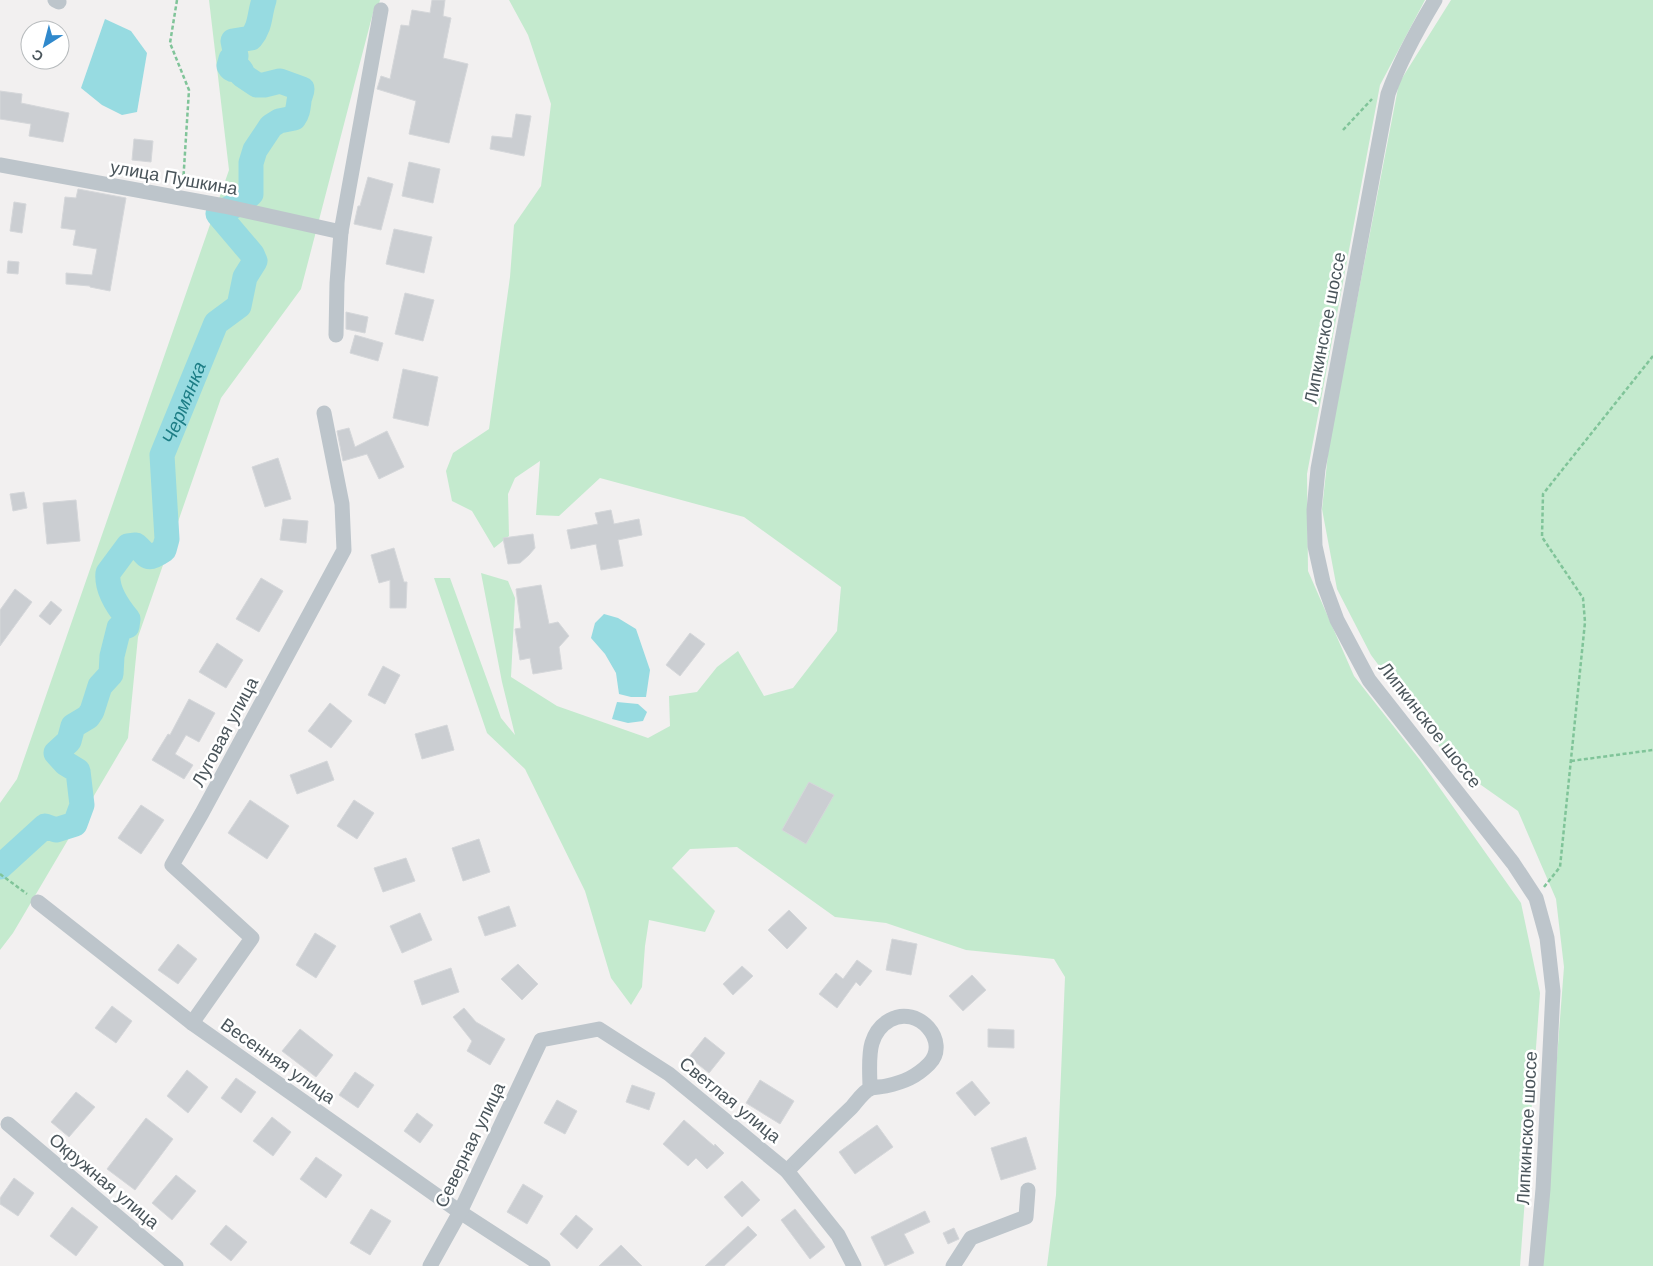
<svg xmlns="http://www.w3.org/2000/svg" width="1653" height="1266" font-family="Arial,sans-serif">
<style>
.green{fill:#c4eace}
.water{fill:#97dbe1}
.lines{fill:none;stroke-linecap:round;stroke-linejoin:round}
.river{stroke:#97dbe1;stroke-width:25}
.building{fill:#cbced2;stroke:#d5d7da}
.path{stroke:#80c499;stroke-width:2.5;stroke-dasharray:4 2.5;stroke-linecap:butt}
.minor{stroke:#bdc5cb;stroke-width:15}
.labels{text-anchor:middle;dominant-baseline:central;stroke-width:5;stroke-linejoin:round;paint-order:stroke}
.street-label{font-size:18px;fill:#4a555b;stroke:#fff}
.water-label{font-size:19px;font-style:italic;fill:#1c7d85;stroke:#fff}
</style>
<rect width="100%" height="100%" fill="#f2f0f0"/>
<g class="green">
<path d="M209,0H380L378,7L374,9L301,289L221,398L138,637L128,738L13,933L0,950V803L17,779L229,170Z"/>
<path d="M509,0H1425L1380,85L1307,474L1308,571L1354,676L1420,760L1521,903L1540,993L1520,1266H1047L1056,1195L1065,977L1054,959L966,950L886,923L835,917L737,847L690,849L672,868L715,911L705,932L649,920L645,946L642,987L631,1005L611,978L585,891L525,769L487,733L434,578H450L501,718L515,735L502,682L481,573L508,581L515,598L511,677L557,706L648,738L670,726L669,696L697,692L717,667L738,651L764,696L793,688L837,631L841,587L744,517L600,478L559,516L536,515L540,461L515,478L508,494L509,536L494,548L472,511L452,501L446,471L453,453L489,429L510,277L514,225L541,186L551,104L528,35Z"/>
<path d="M1451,0H1653V1266H1541L1564,967L1556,899L1518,811L1454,766L1371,655L1337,589L1322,509L1329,445L1399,83Z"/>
</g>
<g class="water">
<path d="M105,19L131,31L147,53L137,112L122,115L102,105L81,88Z"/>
<path d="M604,614L618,618L636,629L650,670L646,697H631L619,694L616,673L605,654L591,638L595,623Z"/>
<path d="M617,702L638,704L647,712L643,721L628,723L612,719Z"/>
</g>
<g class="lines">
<path class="river" id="s1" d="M0,867L45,826L56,830L75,824L82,805L78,771L65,763L56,753L69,741L73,726L88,717L92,711L100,686L111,674L112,656L119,628L127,626L128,619C118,607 106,590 108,573L128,546L136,545C148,555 145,563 164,550L167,539L162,455L216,323L239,306L245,277L255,261L252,254L218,214L242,202L251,194V163L255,150L271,126L279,121L294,118C298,112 298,109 299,101C299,97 302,94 302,89L280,81L264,85H257L242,75V72L240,69C234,69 232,72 229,66L231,59L236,56L233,41L251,38C261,26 259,15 264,0"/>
</g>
<g class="building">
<path d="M432,0H445L443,16L451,18L443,58L468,64L449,143L409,134L416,101L377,89L381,76L390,79L401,25L409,26L412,10L430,13Z"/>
<path d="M0,91L22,94L21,103L69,113L63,142L29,136L31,124L0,119Z"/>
<path d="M516,114L531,116L524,156L490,149L492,136L512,138Z"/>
<path d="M134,139L153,141L151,162L132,160Z"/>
<path d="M409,162L440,169L433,203L402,196Z"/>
<path d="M368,177L393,184L381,230L354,224L358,206H360Z"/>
<path d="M78,189L126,198L110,291L90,287V286L66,284V273L92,275L97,249L73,245L76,230L61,228L65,197L76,198Z"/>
<path d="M14,202L26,204L22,233L10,231Z"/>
<path d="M394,229L432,237L424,273L386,264Z"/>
<path d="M8,261L19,262L18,274L7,273Z"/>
<path d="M405,293L434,300L423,341L395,334Z"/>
<path d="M346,312L368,317L365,333L346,329Z"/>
<path d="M355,335L383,343L378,361L350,353Z"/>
<path d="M403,369L438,377L428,426L393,418Z"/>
<path d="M349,428L355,447L387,431L404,467L379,479L367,454L343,461L337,431Z"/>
<path d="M278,458L291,499L265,507L252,467Z"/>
<path d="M24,492L27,508L13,511L10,494Z"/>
<path d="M76,500L80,541L47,544L43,503Z"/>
<path d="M611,510L614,524L639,519L642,535L618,540L623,566L601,570L596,544L571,549L567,530L598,524L595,513Z"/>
<path d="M283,519L308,521L306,543L280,540Z"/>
<path d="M533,534L535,548L529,555L520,563L508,564L503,538Z"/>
<path d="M394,548L404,582H407L406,608H390V580L379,583L371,555Z"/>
<path d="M261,578L283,591L259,632L236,619Z"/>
<path d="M541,585L549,624L558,622L569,636L559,647L562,669L533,674L530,658L520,660L515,629L521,628L516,589Z"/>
<path d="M15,589L32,602L0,646V610Z"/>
<path d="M51,601L62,610L50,625L39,616Z"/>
<path d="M690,633L705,644L680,676L666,665Z"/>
<path d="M217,643L243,660L226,688L199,672Z"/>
<path d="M383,666L400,675L385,704L368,695Z"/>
<path d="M189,699L215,713L199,742L186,735L175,754L193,765L184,779L152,760L168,734L170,735Z"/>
<path d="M330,703L352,721L331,748L308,731Z"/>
<path d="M447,725L454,750L422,759L415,734Z"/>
<path d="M327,761L334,780L297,794L290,775Z"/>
<path d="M809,782L834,795L806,844L782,830Z"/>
<path d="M250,800L289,826L267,859L228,833Z"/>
<path d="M354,800L374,813L357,839L337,826Z"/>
<path d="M141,805L164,820L141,854L118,838Z"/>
<path d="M479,839L490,872L463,881L452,848Z"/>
<path d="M406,858L415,881L383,892L374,868Z"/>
<path d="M509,906L516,926L485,936L478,917Z"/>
<path d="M789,910L807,928L787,949L768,930Z"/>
<path d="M420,913L432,940L402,953L390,926Z"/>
<path d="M315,933L336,946L316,978L296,965Z"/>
<path d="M892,939L917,944L911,975L886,970Z"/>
<path d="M178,944L197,959L178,984L158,970Z"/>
<path d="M857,960L872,971L860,986L856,982L837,1008L819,994L836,973L843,979Z"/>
<path d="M518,964L538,984L522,1000L501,979Z"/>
<path d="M742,966L753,976L733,995L723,984Z"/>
<path d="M451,968L459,992L422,1005L414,981Z"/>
<path d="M972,975L986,990L963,1011L949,996Z"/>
<path d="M112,1006L132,1021L116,1043L95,1028Z"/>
<path d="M464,1008L476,1022L505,1039L490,1065L467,1051L472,1041L453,1017Z"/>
<path d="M300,1029L333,1055L316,1077L282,1051Z"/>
<path d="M988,1029L1014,1030V1048L988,1047Z"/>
<path d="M705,1037L725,1053L709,1073L689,1057Z"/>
<path d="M187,1070L208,1087L188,1113L167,1096Z"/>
<path d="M355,1072L374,1085L358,1108L339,1095Z"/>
<path d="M236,1078L256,1092L241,1113L221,1098Z"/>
<path d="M760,1080L794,1101L780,1124L746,1103Z"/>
<path d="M972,1081L990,1103L975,1116L956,1093Z"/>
<path d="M632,1085L655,1093L649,1110L626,1102Z"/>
<path d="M76,1092L95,1107L69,1137L51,1122Z"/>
<path d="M557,1100L577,1111L565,1134L544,1123Z"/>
<path d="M417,1113L433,1125L420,1143L404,1131Z"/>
<path d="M272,1117L291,1132L273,1156L253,1141Z"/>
<path d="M146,1118L173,1139L135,1190L107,1169Z"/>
<path d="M684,1120L714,1146L715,1144L724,1153L707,1169L696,1158L688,1166L663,1144Z"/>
<path d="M877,1125L893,1147L855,1174L839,1152Z"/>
<path d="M1026,1137L1036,1169L1001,1180L991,1148Z"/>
<path d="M316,1157L342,1175L326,1198L300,1179Z"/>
<path d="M176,1175L196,1191L172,1220L152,1203Z"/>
<path d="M14,1178L34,1193L18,1216L0,1204V1198Z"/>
<path d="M742,1181L760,1200L742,1217L724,1197Z"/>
<path d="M523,1184L543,1196L527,1224L507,1212Z"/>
<path d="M72,1207L98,1227L76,1256L50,1236Z"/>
<path d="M371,1209L391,1221L370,1255L350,1243Z"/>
<path d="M795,1209L825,1247L810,1259L781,1220Z"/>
<path d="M925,1211L930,1222L904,1234L914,1253L885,1266L871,1237Z"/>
<path d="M576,1215L593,1229L577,1249L560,1234Z"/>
<path d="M226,1225L247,1242L231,1261L210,1244Z"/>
<path d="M748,1226L757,1235L724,1266H705Z"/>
<path d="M954,1228L959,1239L948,1244L943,1233Z"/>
<path d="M621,1245L642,1266H599Z"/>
</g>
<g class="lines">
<g class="path">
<path d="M177,0L170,43L189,90L183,184"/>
<path d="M1343,130L1372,99"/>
<path d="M1571,761L1653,750"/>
<path d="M0,874L27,894"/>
<path d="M1544,887L1560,867L1585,622L1583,598L1542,537L1543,494L1653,356"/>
</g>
<g class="minor">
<path d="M55,0L59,2"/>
<path d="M1435,0C1417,30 1400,61 1388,94L1318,469L1314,510L1315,546L1323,582L1337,620L1369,680L1513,863L1536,898L1547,938L1553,991L1543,1189L1536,1266"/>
<path d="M0,165L224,206L341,232"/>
<path d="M336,335L337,283L341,232L381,10"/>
<path d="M38,902L192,1023L460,1212L543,1266"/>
<path d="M192,1023L252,938L172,865L202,813L344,550L342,504L324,413"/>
<path d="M8,1124L176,1266"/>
<path d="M787,1171C808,1150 830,1128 852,1107C857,1101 864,1091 871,1088C875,1087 881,1087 886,1086C904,1082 916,1077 929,1064C951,1042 918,1004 890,1020C881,1025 875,1033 872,1043C868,1056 870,1075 870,1089"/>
<path d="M430,1266L460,1212L541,1040L599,1029L669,1074L787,1171L838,1235L854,1266"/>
<path d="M953,1266L971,1238L1026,1217L1028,1190"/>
</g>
</g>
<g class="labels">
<g class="street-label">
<text transform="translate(174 178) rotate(10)">улица Пушкина</text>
<text transform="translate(1325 328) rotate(-79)">Липкинское шоссе</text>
<text transform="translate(1430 725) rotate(52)">Липкинское шоссе</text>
<text transform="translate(225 732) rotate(-62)">Луговая улица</text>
<text transform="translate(278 1061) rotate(35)">Весенняя улица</text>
<text transform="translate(730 1100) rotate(39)">Светлая улица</text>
<text transform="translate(1527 1128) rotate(-87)">Липкинское шоссе</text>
<text transform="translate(470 1145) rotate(-64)">Северная улица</text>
<text transform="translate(104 1181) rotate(40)">Окружная улица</text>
</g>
<g class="water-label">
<text stroke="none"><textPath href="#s1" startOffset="618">Чермянка</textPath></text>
</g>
</g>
<g transform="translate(45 45) rotate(216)"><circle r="24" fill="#ffffff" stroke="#b7bbbd"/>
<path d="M0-4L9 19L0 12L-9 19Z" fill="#3089cc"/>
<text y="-8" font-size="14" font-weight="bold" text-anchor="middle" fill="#4a555b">С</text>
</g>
</svg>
